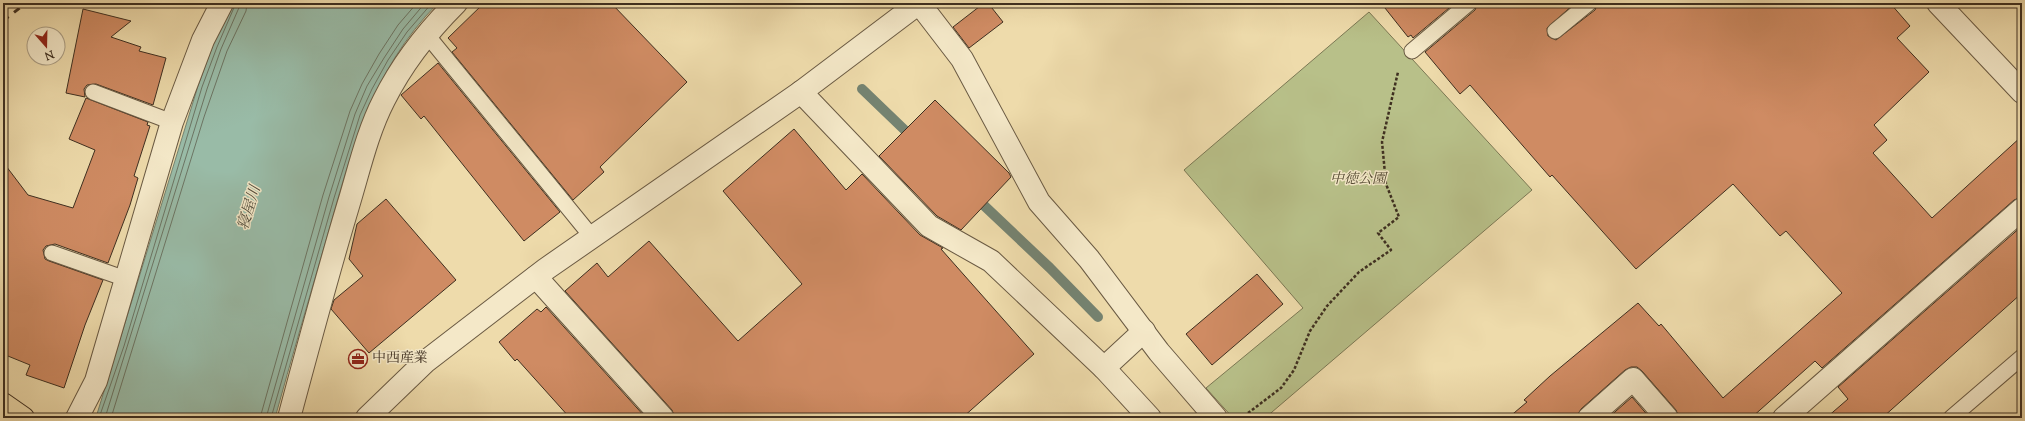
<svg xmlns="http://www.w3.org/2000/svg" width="2025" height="421" font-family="'Sorts Mill Goudy','Noto Serif JP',serif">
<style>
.green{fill:#b8c089;stroke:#7b7854}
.water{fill:#99bba7;stroke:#758371}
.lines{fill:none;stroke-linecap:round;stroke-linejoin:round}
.shore{stroke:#6c7564;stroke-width:1}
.stream{stroke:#758371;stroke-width:10}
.building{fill:#cf8b63;stroke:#3e2f20}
.lane-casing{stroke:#6a5a43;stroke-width:17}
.street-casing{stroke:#6a5a43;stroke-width:24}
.primary-casing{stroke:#3e2f20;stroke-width:24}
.path{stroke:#3e2f20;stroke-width:2.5;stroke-dasharray:3 2;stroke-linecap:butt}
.lane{stroke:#f4e8c8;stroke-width:15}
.street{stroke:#f4e8c8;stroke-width:22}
.primary{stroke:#eedbab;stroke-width:22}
.rail{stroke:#3e2f20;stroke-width:3;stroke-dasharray:7 7;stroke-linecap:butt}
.labels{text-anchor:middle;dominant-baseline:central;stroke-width:3;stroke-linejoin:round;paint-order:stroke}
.park-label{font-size:14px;font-style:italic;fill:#564c35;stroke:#f4e8c8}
.poi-label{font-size:14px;fill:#3e2f20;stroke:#f4e8c8;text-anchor:start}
.water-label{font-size:15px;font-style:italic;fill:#504b3b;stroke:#f4e8c8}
</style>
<rect width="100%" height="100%" fill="#eedbab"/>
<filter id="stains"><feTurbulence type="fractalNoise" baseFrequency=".005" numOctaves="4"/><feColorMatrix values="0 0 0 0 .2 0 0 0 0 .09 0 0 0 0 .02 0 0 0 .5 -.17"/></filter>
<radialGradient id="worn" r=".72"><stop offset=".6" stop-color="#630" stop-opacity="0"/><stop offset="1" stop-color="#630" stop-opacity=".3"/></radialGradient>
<path class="green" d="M1369,12L1532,190L1265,418H1233L1206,388L1303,308L1184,170Z"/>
<path class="water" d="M233,3H438C370,72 351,153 325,244C308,302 291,360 275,418H94L97,414L198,86L213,45Z"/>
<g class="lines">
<g class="shore">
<path d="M99,418L124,346L202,87L217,47L236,3"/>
<path d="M105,418L207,89L221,49L241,3"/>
<path d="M111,418L204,117L227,51L246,11L247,3"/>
<path d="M260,418L323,195L350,111L362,84L379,54L398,25L417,3"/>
<path d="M266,418L329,197L355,114L367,86L384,58L403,29L425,3"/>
<path d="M271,418L334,198L360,115L372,89L388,60L407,32L432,3"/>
</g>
<g class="stream">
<path d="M862,89L914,139"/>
<path d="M975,197L1050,268L1098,317"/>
</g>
</g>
<g class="building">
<path d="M484,3H611L687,82L600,167L604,172L573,200L452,52L457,48L448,38Z"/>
<path d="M984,3H988L1003,22L969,48L953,27Z"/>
<path d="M1381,3H1455L1413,38L1411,35L1408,37Z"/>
<path d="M1478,3H1575L1547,28L1548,36L1556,40L1595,10L1598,3H1890L1910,26L1897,38L1929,72L1874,125L1887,140L1873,153L1932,218L2022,136V197L2014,200L1822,368L1815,361L1751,418H1679L1676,410L1642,371L1637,367H1631L1625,370L1581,409L1577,418H1508L1527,402L1524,400L1550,376L1638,303L1659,326L1661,324L1723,398L1842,293L1786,231L1780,236L1733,184L1636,269L1552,175L1550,177L1470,85L1460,94L1425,52L1475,10Z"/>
<path d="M83,9L131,21L111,37L141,47L139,51L166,58L153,105L96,84L87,85L84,89L85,97L66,93Z"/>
<path d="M438,63L560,212L524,241L424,116L421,119L401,95Z"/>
<path d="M86,98L148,122L147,125L150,126L134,176L138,178L130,205L108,263L55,244L46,246L43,250L45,259L49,261L103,280L85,325L64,388L26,375L30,365L3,354V162L28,195L73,208L95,150L69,139Z"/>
<path d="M935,100L1009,173L1011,177L961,230L937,216L879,156Z"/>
<path d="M794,129L846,190L862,174L920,235L943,248L941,249L1034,354L962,418H675L672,410L565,291L597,263L608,277L649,241L738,341L802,284L723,191Z"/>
<path d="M386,199L456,280L369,353L331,309L334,300L363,276L349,259L357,224Z"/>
<path d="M2022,226V293L1882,418H1826L1848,399L1838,387Z"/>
<path d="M1257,274L1283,304L1212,365L1186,334Z"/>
<path d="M546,307L646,418H570L517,359L515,361L499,342L537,309L541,312Z"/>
<path d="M1632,397L1650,418H1608Z"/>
</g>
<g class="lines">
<g class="lane-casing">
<g id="lane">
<path d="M1555,31L1589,3"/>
<path d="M427,35L592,237"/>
<path d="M1412,51L1469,3"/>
<path d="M93,92L172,122"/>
<path d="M52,253L126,279"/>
<path d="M1951,418L2022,357"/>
</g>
</g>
<g class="street-casing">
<g id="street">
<path d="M919,3L962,59L1039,202L1089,259L1159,352L1216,418"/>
<path d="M1938,3L2022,92"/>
<path d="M801,92L929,226L991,261L1104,368L1150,418"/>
<path d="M536,277L663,418"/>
<path d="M1104,368L1144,331"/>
<path d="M77,418L96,381L172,122L203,40L222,3"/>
<path d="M289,418C308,347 327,276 348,206C359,170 367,133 384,100C402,64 428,31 456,3"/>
<path d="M367,418L425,362L546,269L801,92L919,3"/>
<path d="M1589,418L1633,379L1667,418"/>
<path d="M1784,418L2022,209"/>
</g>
</g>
<g class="primary-casing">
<path id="primary" d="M3,404L23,418"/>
</g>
<path class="path" d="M1244,416L1281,388L1294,370L1310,331L1327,306L1359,272L1391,250L1378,233L1399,217L1386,184L1382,142L1398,72"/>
<use href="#lane" class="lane"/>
<use href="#street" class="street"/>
<use href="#primary" class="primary"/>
<path class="rail" d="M3,21L26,3"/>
</g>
<defs>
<g id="office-ring" transform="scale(1)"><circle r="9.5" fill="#f4e8c8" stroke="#8f2418" stroke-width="1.5"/><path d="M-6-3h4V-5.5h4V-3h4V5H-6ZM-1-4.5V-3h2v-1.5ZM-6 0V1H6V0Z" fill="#8f2418"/></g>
</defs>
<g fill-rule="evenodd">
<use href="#office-ring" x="358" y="359"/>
</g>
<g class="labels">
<g class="park-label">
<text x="1358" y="180">中徳公園</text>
</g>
<g class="poi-label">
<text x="372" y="359">中西産業</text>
</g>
<g class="water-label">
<text transform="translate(250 208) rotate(-73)">寝屋川</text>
</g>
</g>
<rect width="2025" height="421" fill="none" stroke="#eedbab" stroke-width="16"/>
<rect x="4" y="4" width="2017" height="413" fill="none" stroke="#3e2f20" stroke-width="2"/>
<rect x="8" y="8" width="2009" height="405" fill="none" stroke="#3e2f20"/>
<g transform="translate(46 46) rotate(160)"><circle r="19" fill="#f4e8c8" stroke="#ab9e85"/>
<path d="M0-3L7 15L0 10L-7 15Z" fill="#8f2418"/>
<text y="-6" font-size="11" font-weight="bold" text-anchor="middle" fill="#3e2f20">N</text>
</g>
<rect width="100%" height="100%" filter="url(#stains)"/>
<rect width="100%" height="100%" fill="url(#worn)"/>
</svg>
